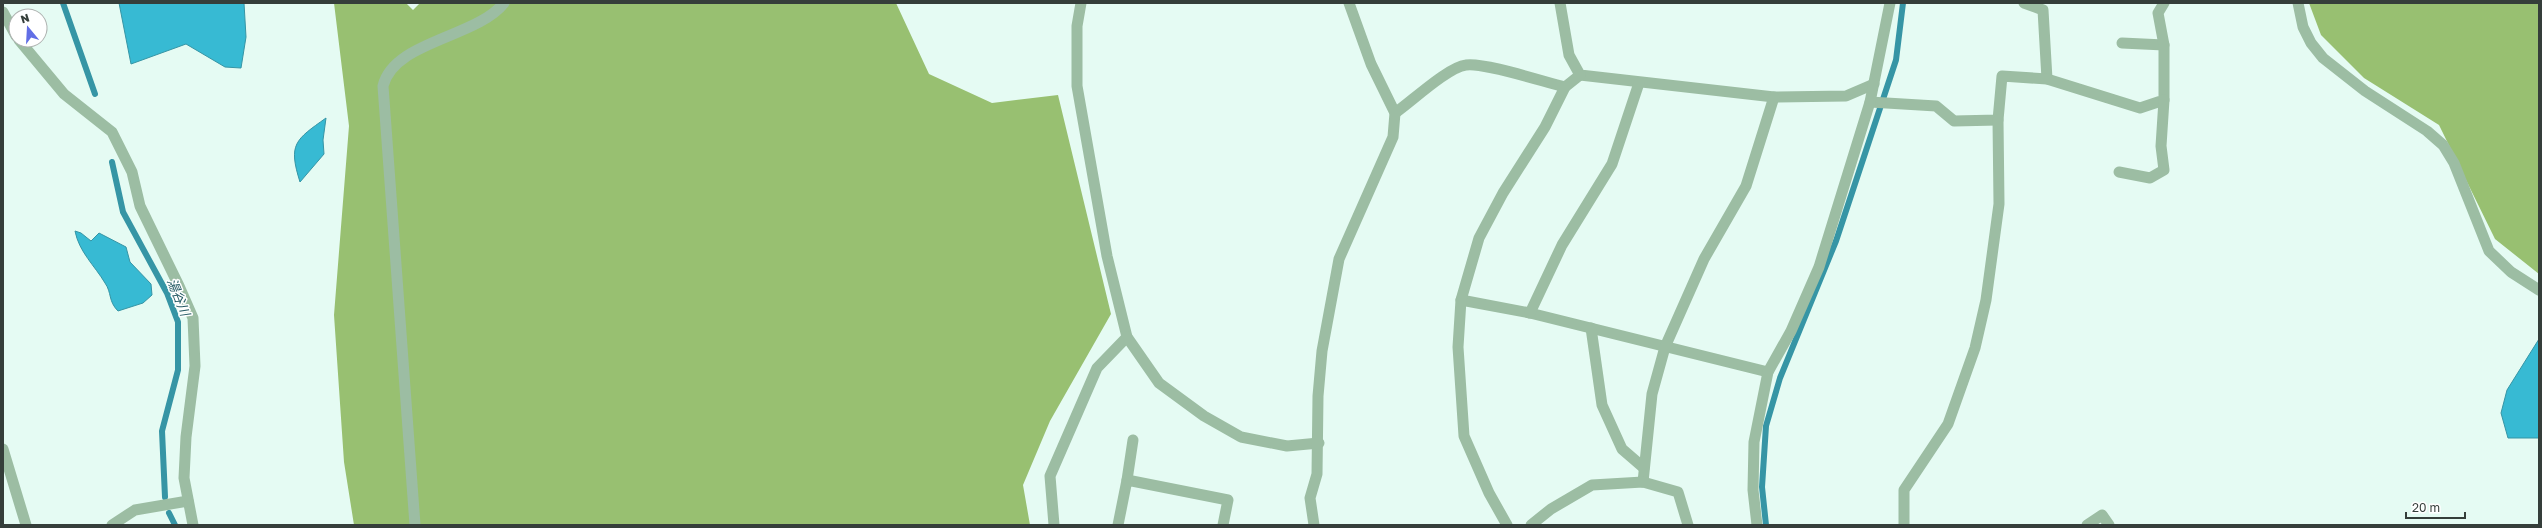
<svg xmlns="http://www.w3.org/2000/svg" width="2542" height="528" font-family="'Golos Text','Noto Sans JP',sans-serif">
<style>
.forest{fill:#98c071}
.water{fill:#37bad3;stroke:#3695a5}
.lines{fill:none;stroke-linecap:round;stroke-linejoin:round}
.stream{stroke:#3695a5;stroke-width:6}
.minor{stroke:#9cbda3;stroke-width:11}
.labels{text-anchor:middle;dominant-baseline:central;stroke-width:3;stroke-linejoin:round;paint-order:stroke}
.water-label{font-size:13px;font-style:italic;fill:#255a64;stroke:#fff}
</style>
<rect width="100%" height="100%" fill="#e5fbf3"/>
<g class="forest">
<path d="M334,3H406L413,10L420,3H896L929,74L992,103L1058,95L1111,314L1050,421L1023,485L1030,525H354L344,462L334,315L349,126Z"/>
<path d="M2309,3H2539V274L2495,239L2439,125L2364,78L2321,35Z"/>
</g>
<g class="water">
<path d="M119,3H244L246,37L241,68L225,67L186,44L131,64Z"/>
<path d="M326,118L323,140L324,154L300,182C288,144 295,140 326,118Z"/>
<path d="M75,231L81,233L91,241L99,233L126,247L130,262L151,284L152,295L143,303L118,311C108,301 112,293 105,283C95,266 79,252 75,231Z"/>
<path d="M2539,339V438H2508L2501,413L2507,390Z"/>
</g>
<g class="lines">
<g class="stream">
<path d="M63,3L95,94"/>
<path d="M112,162L123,212L167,293L178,322V370L162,431L165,497"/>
<path d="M169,513L175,525"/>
<path d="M1766,525L1762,487L1766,426L1780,378L1836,241L1896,60L1903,3"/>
</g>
<g class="minor">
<path d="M1081,3L1077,26V86L1107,256L1127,337L1159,383L1204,416L1241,437L1287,446L1319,443"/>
<path d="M1560,3L1569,55L1580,75L1774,97L1846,96L1874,84"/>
<path d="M2024,3L2043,10L2047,79"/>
<path d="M2298,3L2303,27L2311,43L2323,58L2365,91L2427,131L2443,145L2454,163L2489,251L2511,272L2539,290"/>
<path d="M3,12L16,36"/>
<path d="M19,40L64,94L112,132L132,172L140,206L179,286L193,318L195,366L186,437L184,478L193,525"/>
<path d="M2122,43L2164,45"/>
<path d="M1870,102L1936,106L1954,121L1998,120L2002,76L2047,79L2140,108L2164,100V45L2158,13L2164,3"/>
<path d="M1395,113C1411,102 1448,67 1466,65C1484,62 1544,82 1565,87"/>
<path d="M2119,172L2150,178L2164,170L2161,146L2164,100"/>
<path d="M1461,300L1530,313L1768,372"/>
<path d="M1530,313L1562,245L1612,164L1639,83"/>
<path d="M1591,328L1602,405L1622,449L1644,468"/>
<path d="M3,449L26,525"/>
<path d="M1127,480L1133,440"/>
<path d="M1643,482L1652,394L1665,347L1704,259L1746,186L1774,97"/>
<path d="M112,525L135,510L188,501"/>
<path d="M415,525L383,86C394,41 476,38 504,3"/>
<path d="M1054,525L1050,476L1097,368L1127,337"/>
<path d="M1118,525L1127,480L1228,500L1223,525"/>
<path d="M1314,525L1310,498L1317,474L1318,396L1322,351L1339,259L1393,137L1395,113L1371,64L1349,3"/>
<path d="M1507,525L1489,493L1464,436L1458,347L1461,300L1479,238L1503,193L1545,127L1565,87L1580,75"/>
<path d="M1531,525L1551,509L1592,485L1643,482L1678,492L1688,525"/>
<path d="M1757,525L1753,490L1754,442L1768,372L1791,331L1819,267L1870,102L1890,3"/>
<path d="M1904,525V490L1948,424L1975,348L1986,300L1999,204L1998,120"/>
<path d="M2087,525L2102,515L2109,525"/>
</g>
</g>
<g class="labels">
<g class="water-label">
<text transform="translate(179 297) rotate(68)">湯谷川</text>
</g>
</g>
<rect width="2542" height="528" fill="none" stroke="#353e3a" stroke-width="8"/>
<g transform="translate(28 28) rotate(342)"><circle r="19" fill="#ffffff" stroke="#aeb2b0"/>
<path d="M0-3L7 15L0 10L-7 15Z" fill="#616ee6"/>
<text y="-6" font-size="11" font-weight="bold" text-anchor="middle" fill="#353e3a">N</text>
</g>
<path d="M2406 512v6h59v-6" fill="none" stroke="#353e3a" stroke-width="2"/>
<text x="2412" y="512" font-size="12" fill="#353e3a" stroke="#ffffff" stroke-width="3" paint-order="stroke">20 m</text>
</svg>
